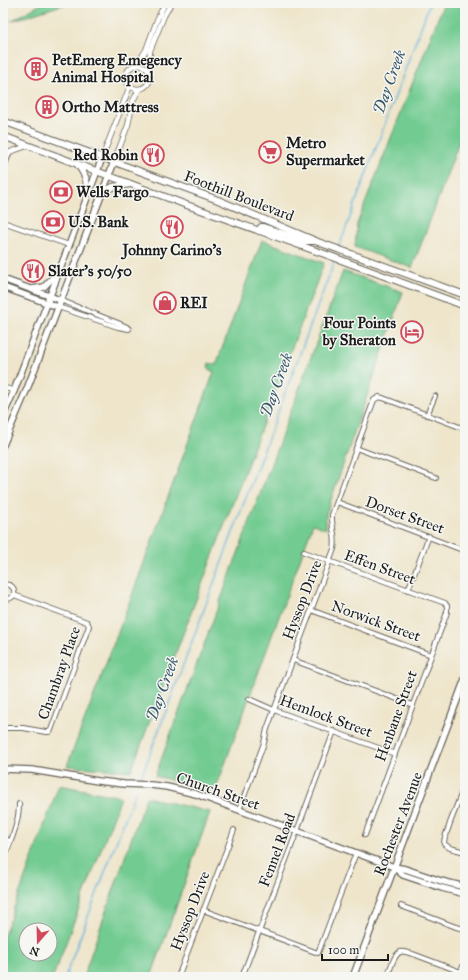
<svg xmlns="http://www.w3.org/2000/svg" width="468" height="980" font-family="'IM FELL Great Primer',serif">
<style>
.green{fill:#72cb91;stroke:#477456;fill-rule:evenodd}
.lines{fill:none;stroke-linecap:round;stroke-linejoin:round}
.stream{stroke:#61b2dc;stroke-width:1.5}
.minor-casing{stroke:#666259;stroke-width:6}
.tertiary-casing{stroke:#666259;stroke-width:6}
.secondary-casing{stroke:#666259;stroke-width:8}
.primary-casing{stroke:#666259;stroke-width:8}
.minor{stroke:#fff;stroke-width:4}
.tertiary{stroke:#fff;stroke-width:4.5}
.secondary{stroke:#fff;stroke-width:5.5}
.primary{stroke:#fff;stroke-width:6}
.labels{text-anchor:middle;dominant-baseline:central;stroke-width:3;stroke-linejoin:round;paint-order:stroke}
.poi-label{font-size:15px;font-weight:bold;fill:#1c1c1c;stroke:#f6f6f2;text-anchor:start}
.street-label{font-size:15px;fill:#1c1c1c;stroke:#f6f6f2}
.water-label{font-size:16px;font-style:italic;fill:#385869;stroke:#f6f6f2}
</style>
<rect width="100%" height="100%" fill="#f6f6f2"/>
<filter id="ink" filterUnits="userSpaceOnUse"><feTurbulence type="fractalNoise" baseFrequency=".025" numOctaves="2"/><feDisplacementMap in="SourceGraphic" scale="8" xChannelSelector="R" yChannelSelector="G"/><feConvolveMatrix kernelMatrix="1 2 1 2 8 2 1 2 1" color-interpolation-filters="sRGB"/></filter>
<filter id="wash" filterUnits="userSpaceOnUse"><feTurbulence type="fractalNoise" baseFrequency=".012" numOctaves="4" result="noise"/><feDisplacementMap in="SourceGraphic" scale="16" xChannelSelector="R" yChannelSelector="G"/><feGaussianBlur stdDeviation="0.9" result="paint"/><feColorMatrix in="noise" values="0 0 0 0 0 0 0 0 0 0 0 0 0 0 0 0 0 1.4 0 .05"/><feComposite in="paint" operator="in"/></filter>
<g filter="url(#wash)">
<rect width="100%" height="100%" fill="#eee5ca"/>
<g class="green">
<path d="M43,3H69L11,21Z"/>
<path d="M444,3H465V126L431,218L412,268L355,247L357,224Z"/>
<path d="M262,240L324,263L131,771L67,766L128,606L214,372L210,370V368L208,367L209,363L216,365Z"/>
<path d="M343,271L403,292L326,514V529L313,524L215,791L155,776Z"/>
<path d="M59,785L121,797L53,977H3V938ZM26,930H50V954H26Z"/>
<path d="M146,797L210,812L151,977H83Z"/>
</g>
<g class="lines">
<g class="stream">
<path d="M339,247L430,3"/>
<path d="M142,775L335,260"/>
<path d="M65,977L135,793"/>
</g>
</g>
</g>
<g filter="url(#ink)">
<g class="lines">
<g class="minor-casing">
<g id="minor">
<path d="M3,147V155"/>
<path d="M3,169L10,152L27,146"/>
<path d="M3,222L69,245"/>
<path d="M60,300L118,323L127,327"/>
<path d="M58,307L118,327L129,329"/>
<path d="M3,387L14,391"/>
<path d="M427,415L435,396"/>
<path d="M356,448L436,478"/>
<path d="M337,502L465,551"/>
<path d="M304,552L445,603L447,606V612L445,618L365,835"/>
<path d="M3,585C18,581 18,603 3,598"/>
<path d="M408,590L429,536"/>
<path d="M311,610L431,655"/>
<path d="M293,660L413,705"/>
<path d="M249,699L274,710L395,754"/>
<path d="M3,728H23L46,732H49L51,730L89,626L87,622L14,595"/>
<path d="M465,785C460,797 455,810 450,823C448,831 444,836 444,844L450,848L465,852"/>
<path d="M239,810L264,743L267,729L334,549C337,537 331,527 332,515L374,400L379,397L383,398L465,429"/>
<path d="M3,838L10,841"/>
<path d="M3,861C10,843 19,824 19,804"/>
<path d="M401,906L456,927L465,929"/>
<path d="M203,910L318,953L356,853"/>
<path d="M178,977L234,830"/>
<path d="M242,977L297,831L334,731"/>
<path d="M388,977C389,971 394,955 400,952C404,951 409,953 413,954L461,972"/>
<path d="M459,977L465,961"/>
</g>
</g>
<g class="tertiary-casing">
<g id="tertiary">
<circle cx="138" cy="77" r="12"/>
<path d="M136,66L146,50L157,20L165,3"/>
<path d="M148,71L150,51L164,16L171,3"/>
<path d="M102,158L130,86"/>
<path d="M114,162L128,125L133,101L139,89"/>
</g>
</g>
<g class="secondary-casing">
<g id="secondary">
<path d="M3,279L60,300"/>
<path d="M3,287L58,307"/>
<path d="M32,289L44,287L57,273"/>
<path d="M3,416L14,391L102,158"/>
<path d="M3,445L27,389L114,162"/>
<path d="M3,769L32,770L98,781L124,784L151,785L167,787L196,794L394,867L405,869L441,881L465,887"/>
<path d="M394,867L403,875L442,888L465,894"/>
<path d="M353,977L465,679"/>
</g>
</g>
<g class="primary-casing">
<g id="primary">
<path d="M3,121L218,200L318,242L465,295"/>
<path d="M3,136L184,204L333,257L465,306"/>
<path d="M78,165C87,177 87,181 87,196"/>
<path d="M102,193L113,187L130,184"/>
<path d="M259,231L261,227H263L305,241H315"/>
</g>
</g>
<use href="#minor" class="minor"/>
<use href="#tertiary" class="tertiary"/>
<use href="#secondary" class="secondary"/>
<use href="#primary" class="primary"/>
</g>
</g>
<defs>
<g id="building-ring" transform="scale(1.15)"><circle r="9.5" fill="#f6f6f2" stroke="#d1495b" stroke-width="1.5"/><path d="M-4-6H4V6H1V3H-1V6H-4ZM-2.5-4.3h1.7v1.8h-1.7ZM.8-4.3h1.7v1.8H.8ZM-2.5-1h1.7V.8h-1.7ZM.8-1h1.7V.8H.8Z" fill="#d1495b"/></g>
<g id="supermarket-ring" transform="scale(1.15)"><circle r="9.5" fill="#f6f6f2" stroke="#d1495b" stroke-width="1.5"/><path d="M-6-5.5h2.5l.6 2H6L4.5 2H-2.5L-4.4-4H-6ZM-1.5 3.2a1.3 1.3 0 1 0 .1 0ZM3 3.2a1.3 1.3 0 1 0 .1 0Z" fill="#d1495b"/></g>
<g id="restaurant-ring" transform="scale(1.15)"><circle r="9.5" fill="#f6f6f2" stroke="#d1495b" stroke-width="1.5"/><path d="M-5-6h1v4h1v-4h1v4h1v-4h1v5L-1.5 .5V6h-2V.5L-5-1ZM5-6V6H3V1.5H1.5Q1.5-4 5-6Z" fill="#d1495b"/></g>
<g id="bank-ring" transform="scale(1.15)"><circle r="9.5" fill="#f6f6f2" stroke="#d1495b" stroke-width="1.5"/><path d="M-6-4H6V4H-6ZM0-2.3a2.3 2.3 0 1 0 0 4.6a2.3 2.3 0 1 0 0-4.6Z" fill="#d1495b"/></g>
<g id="shop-ring" transform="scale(1.15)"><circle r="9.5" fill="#f6f6f2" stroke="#d1495b" stroke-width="1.5"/><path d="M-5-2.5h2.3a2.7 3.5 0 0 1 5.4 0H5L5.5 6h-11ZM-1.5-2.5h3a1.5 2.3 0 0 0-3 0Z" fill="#d1495b"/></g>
<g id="hotel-ring" transform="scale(1.15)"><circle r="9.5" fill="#f6f6f2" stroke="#d1495b" stroke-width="1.5"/><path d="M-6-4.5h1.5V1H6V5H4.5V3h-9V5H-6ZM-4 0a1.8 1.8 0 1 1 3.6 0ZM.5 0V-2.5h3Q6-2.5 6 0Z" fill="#d1495b"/></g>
</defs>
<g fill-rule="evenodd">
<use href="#building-ring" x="36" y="69"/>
<use href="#building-ring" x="47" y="107"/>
<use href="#supermarket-ring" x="270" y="152"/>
<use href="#restaurant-ring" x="153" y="155"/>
<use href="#bank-ring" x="61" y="192"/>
<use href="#bank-ring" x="53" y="222"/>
<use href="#restaurant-ring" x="172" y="227"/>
<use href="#restaurant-ring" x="33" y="271"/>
<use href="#shop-ring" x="165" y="303"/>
<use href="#hotel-ring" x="412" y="332"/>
</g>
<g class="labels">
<g class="poi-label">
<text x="52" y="60">PetEmerg Emegency<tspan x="52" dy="17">Animal Hospital</tspan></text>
<text x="62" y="107">Ortho Mattress</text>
<text x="286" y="143">Metro<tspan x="286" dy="17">Supermarket</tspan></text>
<text x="138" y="155" text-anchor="end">Red Robin</text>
<text x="76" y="192">Wells Fargo</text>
<text x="68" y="222">U.S. Bank</text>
<text x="172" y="250" text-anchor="middle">Johnny Carino's</text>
<text x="48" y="271">Slater's 50/50</text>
<text x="180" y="303">REI</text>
<text x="396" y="323" text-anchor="end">Four Points<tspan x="396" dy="17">by Sheraton</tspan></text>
</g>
<g class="street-label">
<text transform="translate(239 196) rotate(21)">Foothill Boulevard</text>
<text transform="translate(405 515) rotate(20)">Dorset Street</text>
<text transform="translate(380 567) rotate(20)">Effen Street</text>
<text transform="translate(302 600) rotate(-69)">Hyssop Drive</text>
<text transform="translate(376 621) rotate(20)">Norwick Street</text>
<text transform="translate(59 673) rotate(-70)">Chambray Place</text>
<text transform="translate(326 716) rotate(20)">Hemlock Street</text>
<text transform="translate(396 716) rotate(-70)">Henbane Street</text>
<text transform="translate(218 791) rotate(19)">Church Street</text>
<text transform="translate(398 824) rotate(-69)">Rochester Avenue</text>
<text transform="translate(277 850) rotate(-69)">Fennel Road</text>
<text transform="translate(190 911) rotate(-69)">Hyssop Drive</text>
</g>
<g class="water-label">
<text transform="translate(389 82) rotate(-70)">Day Creek</text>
<text transform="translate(276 385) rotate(-70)">Day Creek</text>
<text transform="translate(162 689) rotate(-70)">Day Creek</text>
</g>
</g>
<rect width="468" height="980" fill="none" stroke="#f6f6f2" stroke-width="16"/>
<g transform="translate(38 942) rotate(200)"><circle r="19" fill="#f6f6f2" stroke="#9f9f9c"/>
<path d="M0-3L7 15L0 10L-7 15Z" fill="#d1495b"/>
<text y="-6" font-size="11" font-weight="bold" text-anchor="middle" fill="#1c1c1c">N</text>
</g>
<path d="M322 954v6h66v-6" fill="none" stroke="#1c1c1c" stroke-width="2"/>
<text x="328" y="954" font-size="12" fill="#1c1c1c" stroke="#f6f6f2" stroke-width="3" paint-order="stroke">100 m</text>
</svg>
